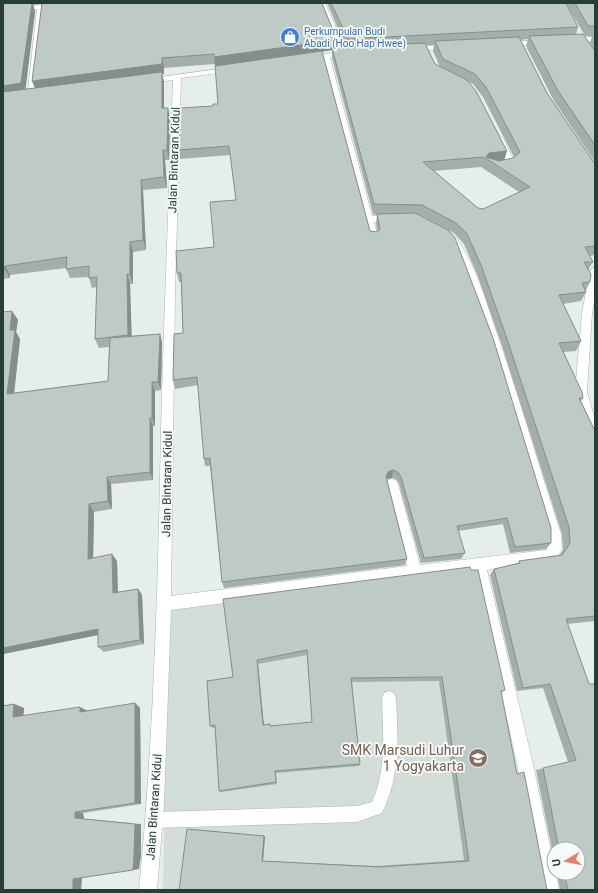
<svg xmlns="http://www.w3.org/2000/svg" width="598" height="893" font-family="Roboto,sans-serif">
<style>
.built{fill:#d4ded8}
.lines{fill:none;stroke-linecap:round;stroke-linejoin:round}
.lane-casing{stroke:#a9b6b0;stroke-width:1}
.street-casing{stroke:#a9b6b0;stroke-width:1}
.lane{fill:#fff;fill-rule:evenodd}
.street{fill:#fff;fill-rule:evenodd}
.wall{fill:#a3afa9;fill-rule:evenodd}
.shaded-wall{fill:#858e8a}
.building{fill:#becbc5;stroke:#858e8a;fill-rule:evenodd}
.labels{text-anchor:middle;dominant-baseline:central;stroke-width:3.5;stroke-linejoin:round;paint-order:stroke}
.far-shop-label{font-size:10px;fill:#366cbe;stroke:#f6faf8;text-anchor:start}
.street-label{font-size:12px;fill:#263f36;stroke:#f6faf8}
.near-education-label{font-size:14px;fill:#785e54;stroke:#f6faf8;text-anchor:end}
</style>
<rect width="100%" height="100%" fill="#e6eeea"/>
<path class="built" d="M476,569L538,890H163L167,607Z"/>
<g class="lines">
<g class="lane-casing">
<path id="lane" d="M389,691L394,693L396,698C398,742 401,772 382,813L357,822L154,828L149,825L146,820L149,815L154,812L357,806L372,802C387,769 383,733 382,698L384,693Z"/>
</g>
<g class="street-casing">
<g id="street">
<path d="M319,3H325L346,51L353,53L330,58L372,216L393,215L398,218L393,221L374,222L378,237L373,240L368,237L323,59L307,61L303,59L307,57L339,52Z"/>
<path d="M56,4L59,6L58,7L44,9L34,96L27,98L37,9L3,12V8Z"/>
<path d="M595,37V41L571,42L567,40L571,38Z"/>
<path d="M544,40L548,42L546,43L507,46L503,44L507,42Z"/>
<path d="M450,45H453V49L411,51L407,49L411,47Z"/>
<path d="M232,67L236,69L235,71L181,78L175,293L171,596L407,566L386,484L388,480L392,479L396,480L398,484L420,565L547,550V534L498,370L470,285L457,254L445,236L450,233L453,234C476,263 485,299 497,334C520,400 539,467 561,534L562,549L556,560L487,570L533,764L559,890H541L517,764L474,571L171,610L164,804L157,890H139C154,737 158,584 161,430C164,313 169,196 173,80L147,83L143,81L147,79Z"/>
<path d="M496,136H499L503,138L515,163L514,165L500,169L496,166L506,162L495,138Z"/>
<path d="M595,267V297L592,313L587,392L595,420V445L591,444L589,440L575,392L582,313L590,270Z"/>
</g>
</g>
<use href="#lane" class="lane"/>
<use href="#street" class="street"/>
</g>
<g class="wall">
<path d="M3,3H322L337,48H346L327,3H565L578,27L576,34L595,51V162L554,101L526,46L528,39L520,40L547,93L595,164V255L590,256L593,262L588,270L590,282L586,290V292L581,301L563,304L581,341L576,351L563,352L583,398L581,401L595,431V621L567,624L595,890H560L557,873H578V849H554V860L536,770L568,762L543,688L517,691L490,575L494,569L518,563L519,561L560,555L563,550L562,534L502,346L477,274L464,244L454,233L420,215H418L551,543L546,549L510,553L503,524L458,531L465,553L461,559L421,563L399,484L396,479L392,478L387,479L407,559L405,565L224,588L222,582L210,466H205L204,459L198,385L175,389L173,380L183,333L181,282H179L177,273L214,247L236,200L230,155L180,159L179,150L213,106L218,104L215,64L164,68V74H162L164,82V108L170,118L169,160H165L167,188L143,190L146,250L133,252V284H130L131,336L160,334L162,343L161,390L155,391V426H153V480L111,484L112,509L94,512L93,558L117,561L118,592L138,589L142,595L144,644L104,652L98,647V635L3,654L12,311L18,320L16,332L20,339L14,393L108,381L109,347L99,348L95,339L97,287L92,288L89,278V277L70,278L66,268L10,275V278L3,279ZM42,4L35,88L25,89L35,12L33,5ZM426,45H434L433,51L440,67L435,64ZM332,50V58L373,214L377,215L376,223L377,232L370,231L322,52ZM469,82L473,84L483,97L514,157L513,158L504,160ZM481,167L519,192L483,209L478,208L434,171Z"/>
<path d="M566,3H595V50L590,43L592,36H585Z"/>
<path d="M223,599L505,690L501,693L517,774L547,890H179L191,829L265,836L263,861L377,866L464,860L439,681L352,682L360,764L359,766L276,773L277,784L221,792L219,791L215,728H213L210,726L233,677ZM307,655L312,722L271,726L270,724L264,725L258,664Z"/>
<path d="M135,703L140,708L141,804L83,813L84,819L141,824V854L139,869L133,870L82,877L81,890H3L14,704L24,708L23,716L86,711Z"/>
</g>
<g class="shaded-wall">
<path d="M32,3H33L35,12L25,93L3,96V86Z"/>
<path d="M337,40V50L332,48V50L215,67L214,57Z"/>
<path d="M162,58L164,68V74H162L164,82V118L36,91L32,81Z"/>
<path d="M168,108L170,118L169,160L167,150Z"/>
<path d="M163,150L165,160L167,188L164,177Z"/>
<path d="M507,151L504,161L493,162L486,158L489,153Z"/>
<path d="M141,180L143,190L146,250L143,240Z"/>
<path d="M130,242L133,252V284L130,274Z"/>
<path d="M5,266L10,275V278L4,268Z"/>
<path d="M127,274L130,284L132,344L128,335Z"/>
<path d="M12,311L18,320L16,332L20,339L13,403L7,394L10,330Z"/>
<path d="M160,334L162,343L161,390L158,382Z"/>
<path d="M152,382L155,391V426L152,418Z"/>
<path d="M150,418L153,426V480L150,472Z"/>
<path d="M393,470L392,478L387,479L386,477L388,472Z"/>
<path d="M107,477L111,484L112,509L108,501Z"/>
<path d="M89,504L94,512L93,565L88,559Z"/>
<path d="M112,554L117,561L118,599L113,593Z"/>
<path d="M138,589L142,595L144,644L140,640Z"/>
<path d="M98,629L103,634L3,654V648Z"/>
<path d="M257,660L258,664L264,728L263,725Z"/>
<path d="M135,703L140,708L141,804L135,803Z"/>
<path d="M14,704L24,708L23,721L13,717Z"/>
<path d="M80,707L88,711L80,712Z"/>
<path d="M75,812L83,813L84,819L75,818Z"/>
<path d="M135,824H141V854L139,869L133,870Z"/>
<path d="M264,836H265L263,861H262Z"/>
<path d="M82,877L81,890H73V879Z"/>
</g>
<g class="building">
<path d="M12,3H32L21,83L3,86V4Z"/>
<path d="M42,3H322L337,40L214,57V54L162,58V64L32,81Z"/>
<path d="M331,3H566L578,27L348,39Z"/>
<path d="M575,3H595V26H588Z"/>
<path d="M583,34L595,51V145L558,91L529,36Z"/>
<path d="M519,37L547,93L595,164V246L585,247L593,262H584L591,274L590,282L582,283L586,292L559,295L581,341L559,343L582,392L583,398H579L595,431V616L566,619L589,684H594L595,687V890H568L564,873H578V849H559L543,768L576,760L550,684L523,688L494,569L520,563L519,561L562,555L570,543L569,527L506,336L481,265L467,234L456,223L422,205L374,204L332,48L425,43L435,64L467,80L476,91L507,151L489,153L486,157L499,161L513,158L520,152L486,87L475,74L443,59L435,41ZM484,157L530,187L483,209L478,208L423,162Z"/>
<path d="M322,51L370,231L377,232L380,229L377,214L415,213L448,230L455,238L493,338L551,528V543L515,547L507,518L457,526L465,553L424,558L401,477L398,472L393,470L388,472L386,477L407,559L222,582L210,458L204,459L197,377L173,380L174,334L183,333L181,273H177L176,251L214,247L210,202L236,200L229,146L179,150L180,108L213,106V104H218L215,66Z"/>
<path d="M162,72V108H168L167,150H163L164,177L141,180L143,240L130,242V274H127L128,335L95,339L97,277L89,278V266L66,269L67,257L5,266L4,268H3V92Z"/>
<path d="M12,311L10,330H15L7,394L108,381L110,338L160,334L158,382H152V418H150V472L107,477L108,501L89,504L88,559L112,554L113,593L138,589L140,640L98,647V629L3,648V312Z"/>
<path d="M470,567L471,570H478L505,690L501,691L517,774L524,772L547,890H179L187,829L264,836L262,861L379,867L469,861L442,677L351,678L360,764L275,771L276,782L219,791L215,725L210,726L207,681L233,677L223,599ZM307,650L312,722L270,726V724L263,725L257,660Z"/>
<path d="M135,703V803L75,812V818L135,824L134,855L133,870L73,879V890H3V706L14,704L13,717L80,707V712Z"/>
</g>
<defs>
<g id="shop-disc" transform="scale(1)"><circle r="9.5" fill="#3f7fe0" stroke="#f6faf8"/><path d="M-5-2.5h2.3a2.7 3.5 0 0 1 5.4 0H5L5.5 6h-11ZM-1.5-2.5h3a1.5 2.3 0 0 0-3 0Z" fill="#fff"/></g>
<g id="school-disc" transform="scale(1)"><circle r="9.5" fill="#8d6e63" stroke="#f6faf8"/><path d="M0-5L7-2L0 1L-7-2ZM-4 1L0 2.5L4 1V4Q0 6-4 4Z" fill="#fff"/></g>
</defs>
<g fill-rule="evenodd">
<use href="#shop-disc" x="290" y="37"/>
<use href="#school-disc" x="478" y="758"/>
</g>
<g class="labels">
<g class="far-shop-label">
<text x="304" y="31">Perkumpulan Budi<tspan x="304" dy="12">Abadi (Hoo Hap Hwee)</tspan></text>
</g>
<g class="street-label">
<text transform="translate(174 160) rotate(-88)">Jalan Bintaran Kidul</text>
<text transform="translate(167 484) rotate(-89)">Jalan Bintaran Kidul</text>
<text transform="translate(154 807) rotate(-86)">Jalan Bintaran Kidul</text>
</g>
<g class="near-education-label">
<text x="464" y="750">SMK Marsudi Luhur<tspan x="464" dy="16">1 Yogyakarta</tspan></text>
</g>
</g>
<rect width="598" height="893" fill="none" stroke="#263f36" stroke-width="8"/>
<g transform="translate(566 861) rotate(260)"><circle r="19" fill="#f6faf8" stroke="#a3afaa"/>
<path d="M0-3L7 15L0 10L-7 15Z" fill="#e97e68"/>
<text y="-6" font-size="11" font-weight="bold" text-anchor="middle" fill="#263f36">U</text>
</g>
</svg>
